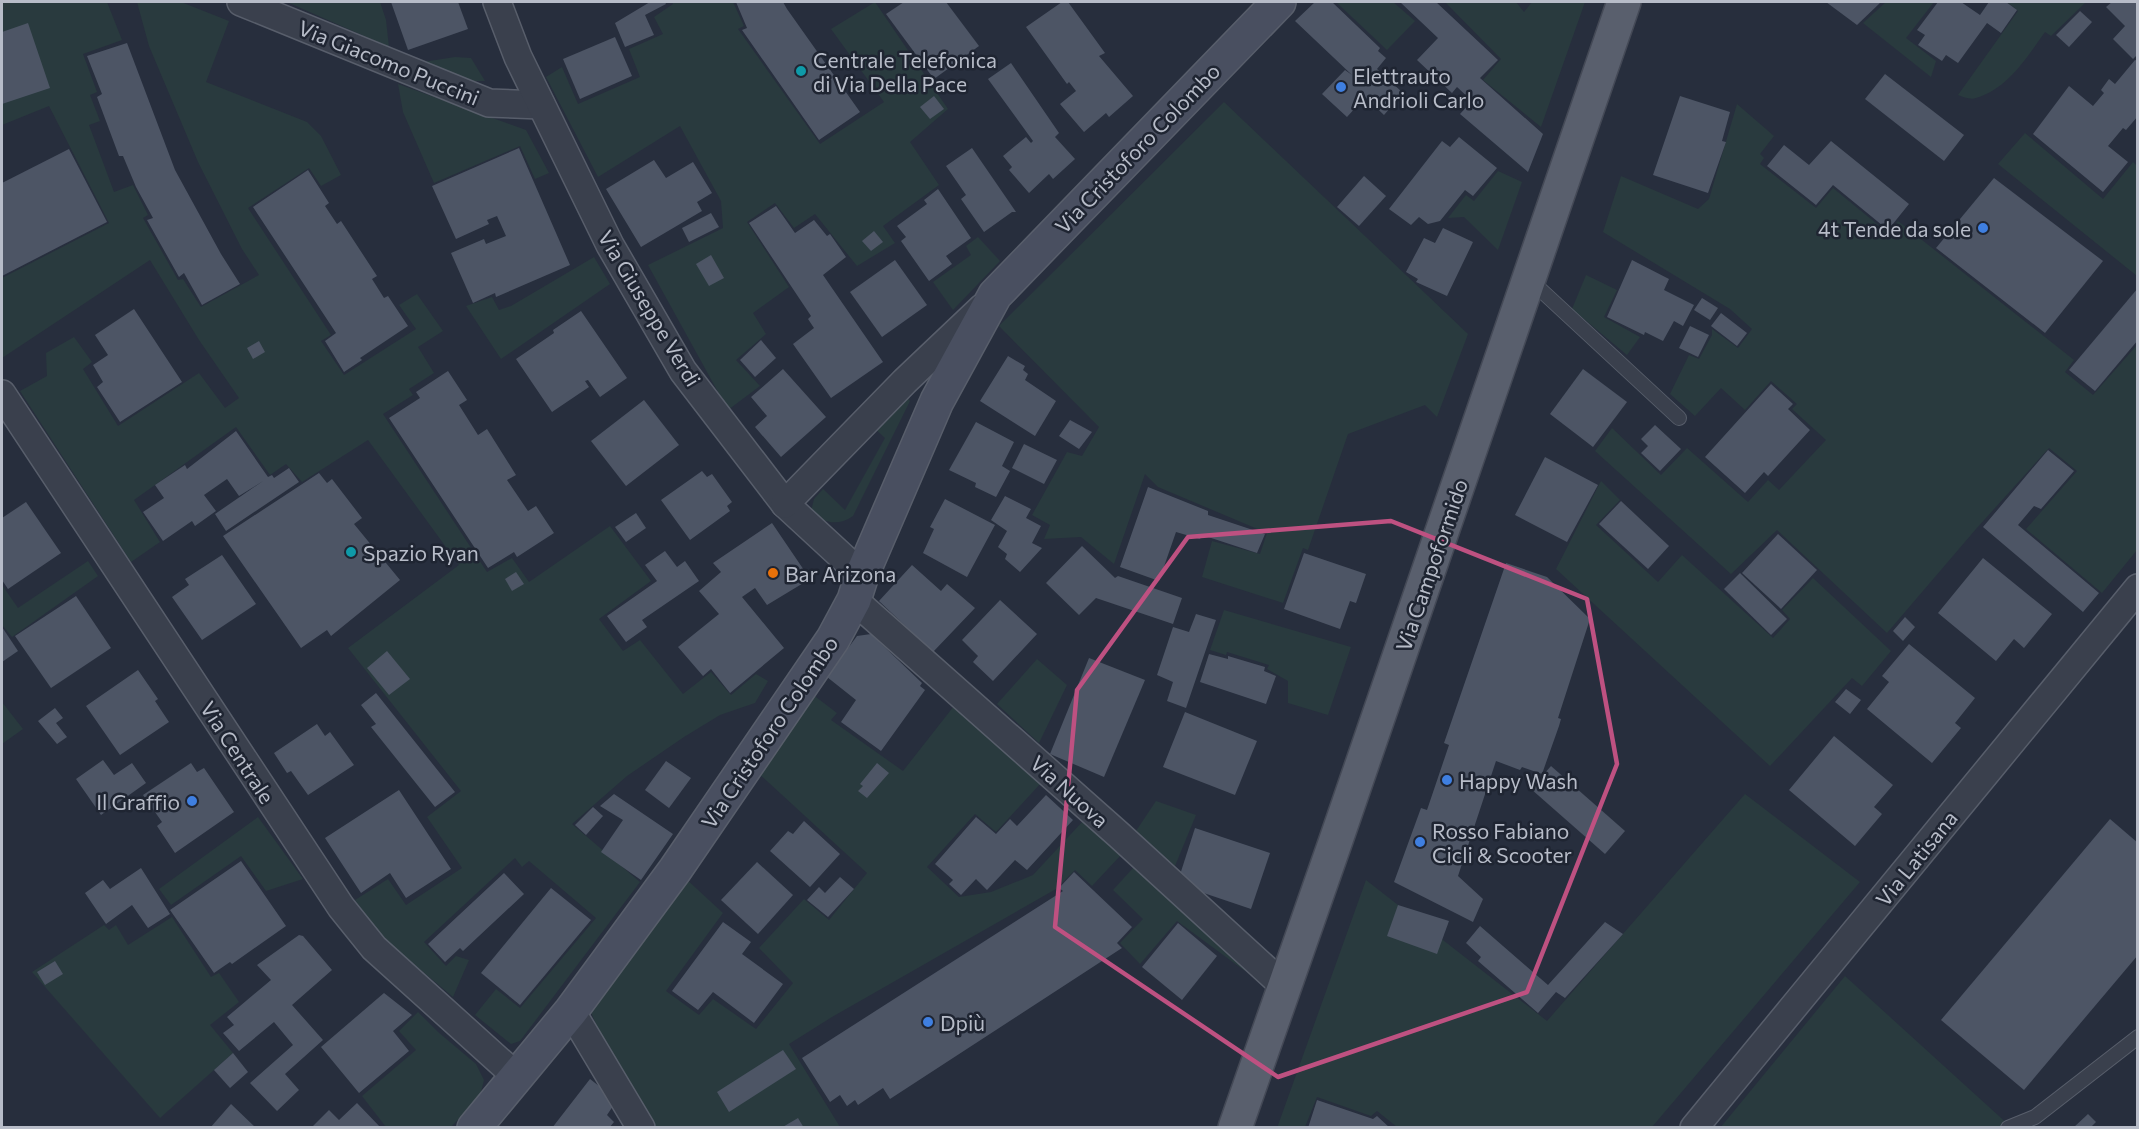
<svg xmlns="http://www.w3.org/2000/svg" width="2139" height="1129" font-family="Commissioner,sans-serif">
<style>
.green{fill:#293a3e}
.building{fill:#4d5565}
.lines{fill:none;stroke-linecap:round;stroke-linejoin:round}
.service-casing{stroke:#585e6b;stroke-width:16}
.minor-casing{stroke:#585e6b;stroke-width:30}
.secondary-casing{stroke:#585e6b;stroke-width:36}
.primary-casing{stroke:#444956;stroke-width:36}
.service{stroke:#3a404d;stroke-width:14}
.minor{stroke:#3a404d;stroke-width:27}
.secondary{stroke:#494f60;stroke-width:33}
.primary{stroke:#595f6d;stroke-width:33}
.marked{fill:none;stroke:#be5181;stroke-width:4.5;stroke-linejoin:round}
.culture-dot{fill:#0f9aa8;stroke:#1f2532;stroke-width:2}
.shop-dot{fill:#3f7fe0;stroke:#1f2532;stroke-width:2}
.food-dot{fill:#e8710a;stroke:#1f2532;stroke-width:2}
.labels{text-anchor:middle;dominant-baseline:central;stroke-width:5;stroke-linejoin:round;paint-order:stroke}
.poi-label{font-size:21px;fill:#b7bcc8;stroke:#1f2532;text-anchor:start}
.street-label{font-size:21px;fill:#b7bcc8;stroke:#1f2532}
</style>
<rect width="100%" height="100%" fill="#272e3d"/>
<g class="green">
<path d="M2,2H107L122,40L83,54L97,92L90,95L100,121L89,125L114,192L133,185L148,215L143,218L178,280L183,279L201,307L259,275L242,249L198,162L149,46L137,2H181L229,21L206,82L307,122L321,136L341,175L321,186L309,168L248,208L331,335L321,341L344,375L416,329L399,305L417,294L443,331L418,347L434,373L409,389L413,395L383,414L487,572L512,558L529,582L610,526L651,581L599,619L623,651L640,640L683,694L711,672L731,695L756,674L768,681L755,703L720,715L684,737L627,776L572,824L640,882L520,1041L511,1044L475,1015L496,989L520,1008L596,918L529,861L522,867L515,858L424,942L446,966L456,956L469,960L453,997L380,936L355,900L388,879L406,905L462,868L427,817L461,791L348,648L459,565L368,440L302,482L286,464L270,475L236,427L134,500L160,542L131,562L20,391L47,376L46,353L74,337L92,362L83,369L118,426L199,373L225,408L239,398L199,340L150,260L2,358V278L109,223L49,106L2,125Z"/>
<path d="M287,2H380L386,20L389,47Z"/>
<path d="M672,2H733L744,26L738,29L820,144L884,102L831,29L875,2L948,109L910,142L939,185L883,226L895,243L857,266L815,214L794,228L775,203L747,222L789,287L753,313L766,334L736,360L760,386L728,410L648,265L723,228L721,201L680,126L598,177L546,77L562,67L578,104L640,77L629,49L663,34L654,17L673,4Z"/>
<path d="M1336,2H1393L1415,21L1387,50Z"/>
<path d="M1445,2H1516L1524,12L1532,2H1585L1541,127L1483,80L1501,59Z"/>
<path d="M1886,2H1934L1906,38L1936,61L1931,77L1863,23Z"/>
<path d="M2007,2H2086L2051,36L2045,32C2027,57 2008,89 1976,98C1971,100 1963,97 1958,95L2018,11Z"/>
<path d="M455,57L471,58L485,81H466L423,62Z"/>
<path d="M398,84L526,130L549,173L535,179L520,146L434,183L403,112Z"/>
<path d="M1224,102L1468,334L1437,417L1425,405L1348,434L1308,550L1303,548L1283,603L1202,577L1212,541L1260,554L1267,533L1158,487L1145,474L1114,564L1081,537L1044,539L1050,525L1032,515L1067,452L1082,456L1099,427L999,326Z"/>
<path d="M1737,104L1774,136L1760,154L1764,158L1760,164L1816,208L1833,188L1888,233L1898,221L2074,360L2065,372L2093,395L2137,345V550L2102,593L2026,529L2077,471L2049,448L1976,529L1887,633L1777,530L1731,574L1595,451L1612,428L1661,475L1687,448L1748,502L1768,480L1779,490L1826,440L1792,409L1797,404L1771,381L1745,410L1721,388L1695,416L1670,394L1689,355L1699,359L1712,335V329L1738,348L1752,329L1730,309L1603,232L1621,176L1698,209L1709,199Z"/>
<path d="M2025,133L2103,199L2133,162L2137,166V276L1998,164Z"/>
<path d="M1498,171L1522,182L1498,250L1464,217L1448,218L1466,195L1474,201Z"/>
<path d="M978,237L1000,261L953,310L933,282L971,255L966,246Z"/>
<path d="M594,257L610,284L501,359L466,306L492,297L499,310L511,306Z"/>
<path d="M1586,275L1617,290L1604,317L1640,337L1627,355L1572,309Z"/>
<path d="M902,392L910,401L853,516C840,526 822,524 811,511L814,499L823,489L845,510L885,438L871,425Z"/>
<path d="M1601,481L1620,500L1596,525L1658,582L1682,555L1773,638L1790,619L1782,610L1813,578L1891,651L1862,686L1852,678L1770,766L1556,569Z"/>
<path d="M88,561L98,576L12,637L2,625V585L18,608Z"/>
<path d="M1224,610L1351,647L1328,715L1288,703V681L1267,669L1269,665L1227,652L1226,655L1210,650Z"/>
<path d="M1037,659L1067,685L1039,743L997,704Z"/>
<path d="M812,694L837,713L831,720L903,771L954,706L1041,783L996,832L975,814L927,867L959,897L991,892L1033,875L1083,821L1121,855L1092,886L1075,870L1056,889L832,1017L789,1044L840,1127H650L613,1064L590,1010L684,877L723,913L666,991L699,1015L713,999L756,1029L793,983L759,948L804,899L829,920L867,873L757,772Z"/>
<path d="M2,702L23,729L2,744Z"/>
<path d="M1745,794L1860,882L1652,1127H1397L1377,1111L1371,1116L1317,1097L1305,1127L1277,1128L1366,880L1547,1021Z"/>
<path d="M1156,801L1196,815L1175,866L1136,831Z"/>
<path d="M258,817L303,879L266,891L241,856L171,905L159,889Z"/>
<path d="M1134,867L1239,960L1245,971L1177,921L1140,964L1120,943L1143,919L1113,890Z"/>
<path d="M172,917L211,977L219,973L239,1002L210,1025L233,1053L160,1118L32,972L104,925L109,930L116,925L128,945Z"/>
<path d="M1845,976L2011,1127L1720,1128Z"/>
<path d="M418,1012L438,1032L476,1064L484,1080L480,1096L451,1127H386L362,1096L416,1050L399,1031Z"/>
</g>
<g class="building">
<path d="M391,2H458L468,29L408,50Z"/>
<path d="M650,2H665L666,4L645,15L654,35L625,47L615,23Z"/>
<path d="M736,2H783L787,9L860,112L819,140L742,30L747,28Z"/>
<path d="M904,2H946L979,46L934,79L886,14Z"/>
<path d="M1062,2H1068L1105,53L1099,56L1133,96L1109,117L1106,113L1084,132L1060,104L1076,91L1069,82L1067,84L1026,27Z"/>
<path d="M1315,2H1332L1380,48L1378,51L1386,58L1377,69L1403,93L1384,115L1365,97L1347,117L1322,94L1345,70L1352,75L1295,21Z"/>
<path d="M1400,2H1436L1498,60L1480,78L1543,134L1528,172L1460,114L1472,101L1457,87L1452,93L1417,60L1438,38Z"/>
<path d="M1826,2H1881L1857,25Z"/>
<path d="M1938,2H1961L1980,15L1989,2H2006L2017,10L2001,33L1987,23L1958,63L1946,55L1942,61L1918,45L1925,35L1917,30Z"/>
<path d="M2112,2H2138V54L2133,59L2113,39L2125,26L2106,7Z"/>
<path d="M2080,11L2092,22L2069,47L2056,35Z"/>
<path d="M28,23L50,88L2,104V32Z"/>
<path d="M615,37L632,76L580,99L563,59Z"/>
<path d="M127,43L175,170L221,254L240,284L202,305L184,273L179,277L147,220L153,218L136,187L123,156H119L97,97L102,94L87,56Z"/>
<path d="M2135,60L2138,61V116L2126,130L2123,128L2108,146L2128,162L2103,192L2033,134L2069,86L2093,106L2104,93L2101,90L2109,79L2115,84Z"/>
<path d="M1011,63L1059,133L1055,137L1075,159L1053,179L1049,174L1029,193L1009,170L1012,167L1003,156L1026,137L1031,143L1033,141L988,79Z"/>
<path d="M1885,74L1964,135L1944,161L1865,99Z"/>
<path d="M934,96L944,109L930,119L920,107Z"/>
<path d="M1680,96L1730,112L1722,141L1726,142L1708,193L1653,175Z"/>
<path d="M1459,137L1497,168L1473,196L1465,190L1440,221L1428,224L1419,217L1411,225L1389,209L1442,141L1450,147Z"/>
<path d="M1831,141L1909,204L1888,230L1833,185L1816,205L1767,166L1784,145L1809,165Z"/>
<path d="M519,148L570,265L496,297L495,293L473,303L451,253L484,239L486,244L506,236L497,216L487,220L489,224L456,239L432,186Z"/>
<path d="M972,148L1016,212H1012L984,232L961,199L966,195L946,166Z"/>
<path d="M69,149L107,222L2,276V183Z"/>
<path d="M654,160L666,178L693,162L712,193L697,202L702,211L641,247L606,189Z"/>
<path d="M308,170L329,203L325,206L337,224L341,221L377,276L372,279L384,298L388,296L408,326L360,358L362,360L344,372L325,341L336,333L253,207Z"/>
<path d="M1364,176L1386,196L1359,226L1337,207Z"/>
<path d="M1994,178L2103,261L2045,333L1936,248Z"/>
<path d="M938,189L971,238L946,256L952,264L929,281L901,241L906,237L897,226L927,204L924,200Z"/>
<path d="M776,206L795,233L814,220L827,236L830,234L846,257L823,275L883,362L831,398L793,344L814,328L808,319L811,316L749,223Z"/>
<path d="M711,213L719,227L689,242L682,228Z"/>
<path d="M1443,228L1473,242L1447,296L1416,282L1418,279L1406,272L1424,238L1435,243Z"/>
<path d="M874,231L883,242L871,251L862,241Z"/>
<path d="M711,255L724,278L709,286L696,264Z"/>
<path d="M895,260L927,305L882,337L850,292Z"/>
<path d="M1632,260L1669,279L1664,290L1694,305L1683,326L1674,321L1663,341L1645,332L1644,335L1607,317Z"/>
<path d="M2138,288V340L2095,391L2069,370Z"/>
<path d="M1702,298L1718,308L1710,320L1694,310Z"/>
<path d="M134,309L182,382L120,422L97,387L103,382L93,365L108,355L95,335Z"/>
<path d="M581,311L627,378L600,397L588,380L585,381L589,387L552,412L516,359L554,333L553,330Z"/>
<path d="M1721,313L1747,333L1737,346L1711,326Z"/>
<path d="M1690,326L1709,335L1698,357L1679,348Z"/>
<path d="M761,340L776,358L755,377L740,360Z"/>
<path d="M259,341L265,352L253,359L247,348Z"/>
<path d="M1008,356L1025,366L1023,370L1028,374L1025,380L1056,401L1035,436L980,401Z"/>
<path d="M783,369L826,417L781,457L755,427L767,416L751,397Z"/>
<path d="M1583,369L1627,402L1593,447L1550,414Z"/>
<path d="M448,371L467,400L459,405L478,435L487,429L516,475L507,480L528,511L536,506L554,533L517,557L514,552L488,568L389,418L420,398L416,392Z"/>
<path d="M1771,384L1793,404L1788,409L1810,430L1768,476L1764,472L1745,493L1705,457Z"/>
<path d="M644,400L679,445L626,486L591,441Z"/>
<path d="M1070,420L1092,432L1079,449L1059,436Z"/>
<path d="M976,422L1014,442L1002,466L1010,471L996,497L975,487L976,483L949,470Z"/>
<path d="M1655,425L1681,449L1660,471L1641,453L1648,446L1641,439Z"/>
<path d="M236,431L268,477L272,475L274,478L289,468L299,482L226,531L215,514L263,481L239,496L227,479L204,495L216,511L195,526L192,521L163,541L143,512L164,498L155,485L185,465L187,469Z"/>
<path d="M1024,444L1057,460L1044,484L1012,468Z"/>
<path d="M2048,450L2074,471L2041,509L2034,506L2018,525L2099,593L2083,612L1983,527Z"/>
<path d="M1545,457L1598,485L1567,542L1515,515Z"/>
<path d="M702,471L707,477L712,474L732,502L727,506L730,511L690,540L661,500Z"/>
<path d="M319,473L327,483L332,479L362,518L354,524L400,580L331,636L327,630L301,648L223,536Z"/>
<path d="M1148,487L1208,511V515L1265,534L1257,553L1202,535L1200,539L1176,532L1159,581L1120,567Z"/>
<path d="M1005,496L1031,509L1026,518L1041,526L1032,543L1042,548L1020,572L1005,559L1007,554L998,547L1007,531L991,520Z"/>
<path d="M945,499L995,525L967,577L923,553L934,529L930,527Z"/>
<path d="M1621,501L1669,546L1648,569L1599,524Z"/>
<path d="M26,502L61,553L8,589L2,580V518Z"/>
<path d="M636,513L646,528L626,542L615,527Z"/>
<path d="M772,523L810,579L767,605L755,588L742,597L784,648L730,693L711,669L703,676L678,647L719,614L699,591L721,572L713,563Z"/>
<path d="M1778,534L1817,570L1781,609L1742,573Z"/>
<path d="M1082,546L1115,578L1118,576L1182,598L1173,624L1096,598L1079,615L1046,583Z"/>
<path d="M665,551L677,567L685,561L699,581L642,620L647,627L626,642L607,616L657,581L645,565Z"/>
<path d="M1304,553L1366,574L1356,603L1350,601L1340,629L1284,609Z"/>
<path d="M222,555L256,604L202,640L172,597L189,585L185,579Z"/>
<path d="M1983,558L2052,614L2024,648L2014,639L1996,661L1938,613Z"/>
<path d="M1506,563L1547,577L1590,619L1558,718L1561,719L1559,726L1542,774L1522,767L1520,770L1496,761L1458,876L1483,899L1473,922L1394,882L1421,808L1427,810L1449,745L1444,743Z"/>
<path d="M912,565L941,591L947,584L975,608L933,652L879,601Z"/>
<path d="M516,572L524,584L512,591L505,579Z"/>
<path d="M1740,573L1787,619L1771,635L1724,589Z"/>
<path d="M76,596L111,648L51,688L15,636Z"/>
<path d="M1000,600L1037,634L993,681L973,662L978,656L962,640Z"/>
<path d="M1196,614L1216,620L1186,708L1167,701L1173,682L1157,675L1173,627L1189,632Z"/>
<path d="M1905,617L1915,627L1903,641L1893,631Z"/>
<path d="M2,627L18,651L2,662Z"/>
<path d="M871,634L922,683L920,686L925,690L881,751L841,722L856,700L827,677L857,636Z"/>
<path d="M1909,644L1975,698L1955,723L1961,728L1932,763L1867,709L1889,682L1882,676Z"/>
<path d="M387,651L410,679L389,695L367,668Z"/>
<path d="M1209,654L1228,659V656L1265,667L1264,671L1276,676L1266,704L1200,682Z"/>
<path d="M1089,658L1145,680L1104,777L1050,754Z"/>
<path d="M138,670L158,699L155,701L169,722L120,755L86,706Z"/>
<path d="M1846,689L1861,700L1850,714L1835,702Z"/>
<path d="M376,693L455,792L435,807L371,727L376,724L361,705Z"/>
<path d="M55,708L63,718L56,723L67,737L57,744L38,721Z"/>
<path d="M1185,712L1257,741L1235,795L1163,767Z"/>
<path d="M317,724L325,736L330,732L354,765L308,795L291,771L287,773L274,753Z"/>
<path d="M1834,736L1893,785L1874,807L1882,814L1855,846L1789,790Z"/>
<path d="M103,760L114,775L132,763L146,783L101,815L76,779Z"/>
<path d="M666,761L691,778L669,808L645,790Z"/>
<path d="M191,763L197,772L204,768L234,812L175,853L157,826L162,822L143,795Z"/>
<path d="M877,763L889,773L867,798L858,791L863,786L860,784Z"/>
<path d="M1551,766L1625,831L1605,854L1531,789Z"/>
<path d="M399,790L451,869L406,898L390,873L361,893L325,838Z"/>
<path d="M614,794L673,834L641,880L601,852L623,820L600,806Z"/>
<path d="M1046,795L1073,820L1027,870L1015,860L987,890L976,879L961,895L949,884L953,880L935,864L976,817L996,834L1010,819L1017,826Z"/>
<path d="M593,807L603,816L586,835L575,825Z"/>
<path d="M2110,819L2138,843V955L2024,1090L1941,1020Z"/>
<path d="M804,821L840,854L810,887L770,851L788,831L793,834Z"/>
<path d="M1195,828L1270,853L1251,909L1177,884Z"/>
<path d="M241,861L286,926L232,964L230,962L214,973L170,910Z"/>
<path d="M757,862L793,895L758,934L721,900Z"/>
<path d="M141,868L170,914L148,928L132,905L106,924L85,893L103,880L110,889Z"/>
<path d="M1074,872L1132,927L1117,943L1122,948L890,1099L883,1088L858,1105L855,1100L847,1106L840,1095L830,1102L802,1058L1063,891L1059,888Z"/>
<path d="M504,873L524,894L463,951L460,948L445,962L428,944Z"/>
<path d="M840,877L854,889L828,917L807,900L819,887L825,893Z"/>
<path d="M551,888L591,920L520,1005L481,973Z"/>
<path d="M1398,905L1449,921L1437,954L1387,936Z"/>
<path d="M723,922L751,942L742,954L783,984L754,1023L713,992L698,1010L672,991Z"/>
<path d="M1605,922L1623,934L1565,998L1556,992L1538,1013L1478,961L1481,957L1466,943L1480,926L1548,985Z"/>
<path d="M1178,923L1217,956L1182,1000L1142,967Z"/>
<path d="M299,935L303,936L332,970L292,1005L323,1040L285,1074L299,1090L277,1111L250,1083L293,1045L274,1022L239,1051L223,1033L234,1025L227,1017L271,980L257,965Z"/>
<path d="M55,961L63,974L45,985L37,972Z"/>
<path d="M384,993L412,1015L393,1031L409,1051L359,1093L321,1047Z"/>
<path d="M783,1050L796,1069L729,1112L717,1092Z"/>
<path d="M233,1053L248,1072L230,1088L214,1070Z"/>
<path d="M590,1079L617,1100L607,1115L614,1122L609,1128H552Z"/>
<path d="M1317,1100L1373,1119L1377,1116L1390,1128H1308Z"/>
<path d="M357,1103L381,1128H311L329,1110L339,1120Z"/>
<path d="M231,1104L256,1128H210Z"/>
<path d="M2088,1114L2096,1122L2090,1128H2073Z"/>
<path d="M798,1118L804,1128H781Z"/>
</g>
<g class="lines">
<g class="service-casing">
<g id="service">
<path d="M1530,280L1679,418"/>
<path d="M2008,1128L2035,1117L2138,1037"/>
</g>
</g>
<g class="minor-casing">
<g id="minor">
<path d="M241,2L489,103L541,105"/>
<path d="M497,2L518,57L610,245L683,371L785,504L862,575"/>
<path d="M2,394L341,907L374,948L516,1076"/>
<path d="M785,504L905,381L982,308"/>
<path d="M854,600L1119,835L1284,986"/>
<path d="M571,1011L641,1128"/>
<path d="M1694,1128L2138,588"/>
</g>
</g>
<g class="secondary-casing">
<path id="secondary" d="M474,1128L571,1011L675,870L833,639L854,600L862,575L937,401L995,295L1279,2"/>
</g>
<g class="primary-casing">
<path id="primary" d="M1235,1128L1335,843L1624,2"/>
</g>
<use href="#service" class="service"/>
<use href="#minor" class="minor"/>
<use href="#secondary" class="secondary"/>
<use href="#primary" class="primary"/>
</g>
<path class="marked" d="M1391,521L1587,599L1617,764L1527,992L1278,1077L1055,927L1077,690L1188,537Z"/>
<g class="culture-dot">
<circle cx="801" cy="71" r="6"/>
<circle cx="351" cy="552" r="6"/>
</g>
<g class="shop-dot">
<circle cx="1341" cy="87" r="6"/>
<circle cx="1983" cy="228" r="6"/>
<circle cx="1447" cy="780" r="6"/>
<circle cx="192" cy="801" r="6"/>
<circle cx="1420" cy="842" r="6"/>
<circle cx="928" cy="1022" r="6"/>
</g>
<circle class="food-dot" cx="773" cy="573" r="6"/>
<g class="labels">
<g class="poi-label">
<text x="813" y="59">Centrale Telefonica<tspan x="813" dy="24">di Via Della Pace</tspan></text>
<text x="1353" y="75">Elettrauto<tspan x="1353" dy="24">Andrioli Carlo</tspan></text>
<text x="1971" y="228" text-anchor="end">4t Tende da sole</text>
<text x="363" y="552">Spazio Ryan</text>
<text x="785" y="573">Bar Arizona</text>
<text x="1459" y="780">Happy Wash</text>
<text x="180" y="801" text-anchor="end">Il Graffio</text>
<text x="1432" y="830">Rosso Fabiano<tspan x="1432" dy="24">Cicli &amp; Scooter</tspan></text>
<text x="940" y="1022">Dpiù</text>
</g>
<g class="street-label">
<text transform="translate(389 62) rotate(22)">Via Giacomo Puccini</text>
<text transform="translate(1137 148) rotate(-46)">Via Cristoforo Colombo</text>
<text transform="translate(650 308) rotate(59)">Via Giuseppe Verdi</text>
<text transform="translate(1431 565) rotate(-71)">Via Campoformido</text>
<text transform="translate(769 732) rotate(-56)">Via Cristoforo Colombo</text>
<text transform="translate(238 752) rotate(57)">Via Centrale</text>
<text transform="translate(1070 791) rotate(42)">Via Nuova</text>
<text transform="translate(1916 858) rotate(-51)">Via Latisana</text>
</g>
</g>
<rect width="2139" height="1129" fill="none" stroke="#b7bcc8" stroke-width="6"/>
</svg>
